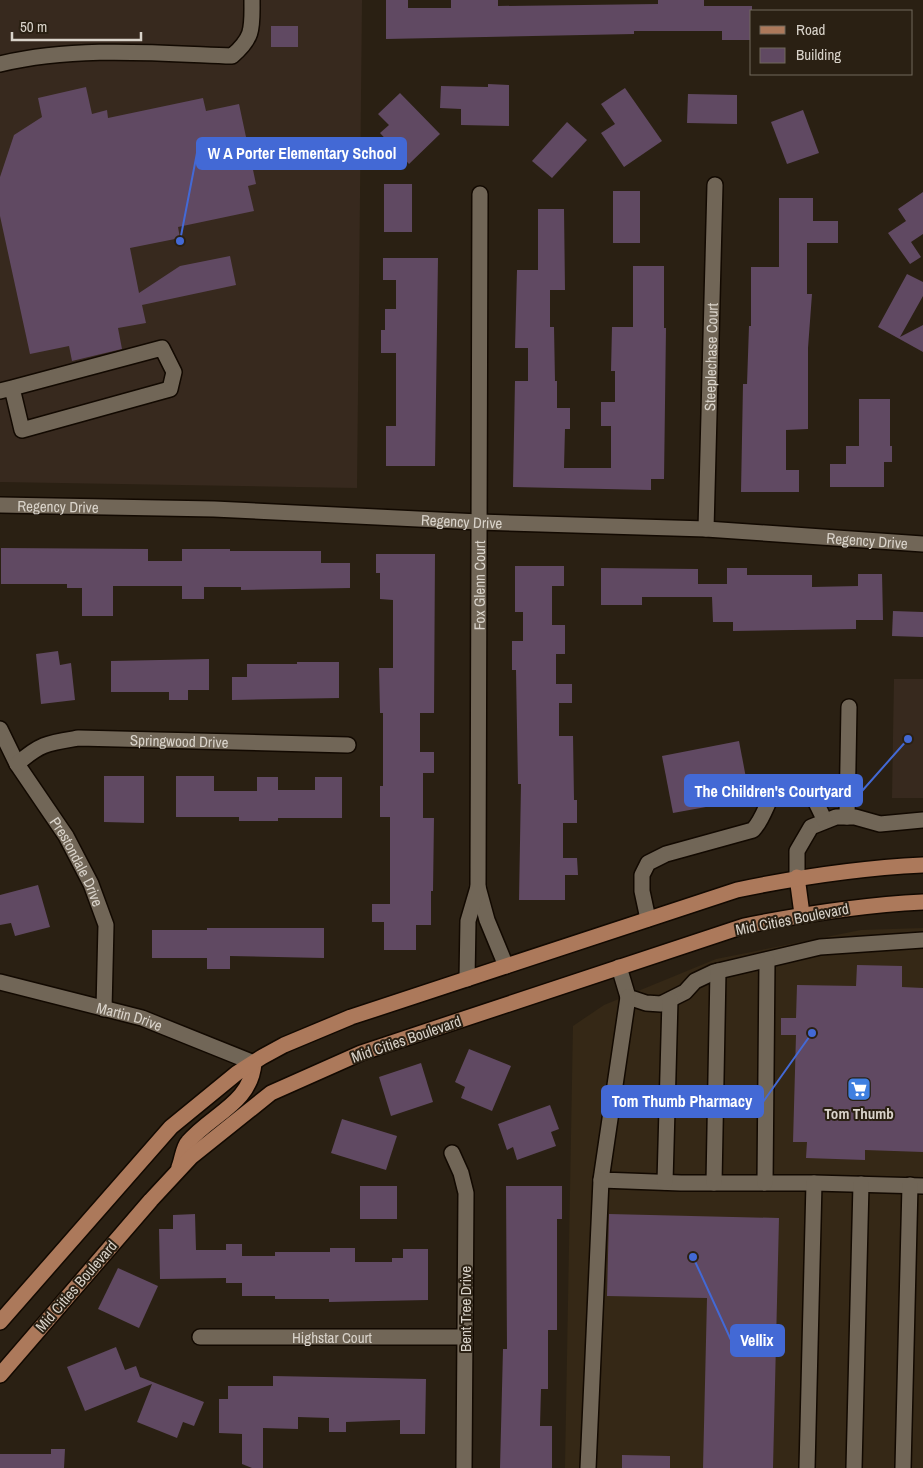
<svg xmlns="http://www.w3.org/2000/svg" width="923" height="1468" font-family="'Archivo Narrow',sans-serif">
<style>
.built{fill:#352816}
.education{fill:#37291e}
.building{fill:#604962}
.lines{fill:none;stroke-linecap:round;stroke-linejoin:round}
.minor-casing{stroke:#120901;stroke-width:18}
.major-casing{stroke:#120901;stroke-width:18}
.minor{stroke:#716657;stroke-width:15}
.major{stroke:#ac795b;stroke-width:15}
.labels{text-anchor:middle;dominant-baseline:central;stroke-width:4;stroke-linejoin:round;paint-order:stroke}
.street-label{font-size:15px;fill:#d9d3ca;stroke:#2a2013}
.poi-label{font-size:15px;font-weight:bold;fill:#d9d3ca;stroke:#2a2013}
.leader{fill:none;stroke:#4369d5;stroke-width:2}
.callout-dot{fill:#4369d5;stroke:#2a2013;stroke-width:2}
.callout{fill:#4369d5;stroke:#4369d5;stroke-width:2}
.callout-label{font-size:16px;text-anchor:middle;font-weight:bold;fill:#fff}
</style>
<rect width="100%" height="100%" fill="#2a2013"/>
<path class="built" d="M923,928V1468H565L573,1026L604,1005L716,959L861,930Z"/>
<g class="education">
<path d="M0,0H362L357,488L0,482Z"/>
<path d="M894,679H923V798H892Z"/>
</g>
<g class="building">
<path d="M386,0H408V8H451V0H498V6L658,4V0H704V6H752V40H722V31H634V34L386,39Z"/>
<rect x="271" y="26" width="27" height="21"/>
<path d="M488,84L509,85V126L461,125V109L440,108L441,86L488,87Z"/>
<path d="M86,87L92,114L107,110L108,118L203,98L206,111L239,104L256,184L248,186L254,211L178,227L180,238L130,248L139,293L180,266L230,256L236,285L142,305L146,323L118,328L122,349L72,361L69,346L30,354L0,216V177L14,135L42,117L38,98Z"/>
<path d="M625,88L662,141L624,167L601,133L615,124L601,104Z"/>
<path d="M400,93L440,134L409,164L380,133L389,125L378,114Z"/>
<path d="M688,94L737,95V124L687,123Z"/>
<path d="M803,110L819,153L787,164L771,122Z"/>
<path d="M567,122L587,140L552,178L532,161Z"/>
<rect x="384" y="184" width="28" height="48"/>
<rect x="613" y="191" width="27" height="52"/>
<path d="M923,192V234L911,242L921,257L910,264L888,233L906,221L898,209Z"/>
<path d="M779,198H813V221H838V243H807V294H812L808,348V429L786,430V470H799V492H741L743,384H747L749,326H751V267H779Z"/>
<path d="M538,209H564L565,290H550V327H554L555,381H557V408H570V429H565L564,468H611V426H601V402H615V371H611L612,327H633V266H664V328H666L664,479H651V490L513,487L515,381H528V348H515L517,270H538Z"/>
<path d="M383,258H438L435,466H386V426H396V353H381V330H385V309H396V280H383Z"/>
<path d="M907,274L923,282V296L900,337L923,325V352L878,327Z"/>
<path d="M859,399H890V446H892V462H884V487H830V464H846V446H859Z"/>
<path d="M1,548L148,549V561H182V549H230V551H321V563H350V588L241,590V587H204V599H182V586H113V616H82V588H67V584H1Z"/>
<path d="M376,554H435L434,713H420V752H434V773H423V818H434L433,891H431V925H416V950H384V922H372V904H390V817H380V786H383V713H380L379,668H393V600L380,599V573H376Z"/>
<path d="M515,566H564V586H552V625H565V654H556V684H572V703H559V736H573L574,800H577V823H563V858H577L578,875H565V900H519L521,784H518L516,670H512V641H523V612H515Z"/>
<path d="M601,568L698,569V584H727V568H747V575H812V587L858,586V574H882L883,620H856V629L733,631V622H713L712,597H642V605H601Z"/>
<path d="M893,611L923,612V637L892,636Z"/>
<path d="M58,651L60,665L71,663L75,700L41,704L36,654Z"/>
<path d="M209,659V690H188V700H169V692H111V661Z"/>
<path d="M297,662H339V698L232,700V677H247V664H297Z"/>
<path d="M739,741L750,799L673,813L662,756Z"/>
<path d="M104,776H144V823L104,822Z"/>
<path d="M176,776H214V791H257V777H278V790H315V777H342V818H278V821H239V817H176Z"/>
<path d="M38,885L50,927L15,936L11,923L0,925V895Z"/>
<path d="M207,928H324V958L230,956V969H207V958H152V930H207Z"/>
<path d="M857,965L902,966V987L923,988V1152L865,1150V1160L806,1158L807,1142H793L796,1035H781V1018H796L797,985L856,986Z"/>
<path d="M469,1049L511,1066L492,1111L461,1098L465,1087L455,1082Z"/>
<path d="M421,1063L433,1102L391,1116L379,1077Z"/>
<path d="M550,1105L559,1129L551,1132L556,1146L517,1160L513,1147L507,1150L498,1124Z"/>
<path d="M342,1119L397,1136L386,1170L331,1153Z"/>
<rect x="360" y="1186" width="37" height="33"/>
<path d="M506,1186H562V1219H557V1330H548V1389H541L540,1426H552V1468H500L503,1349H507Z"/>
<path d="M195,1214L196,1250H226V1244H242V1256H275V1252H330V1248H355V1262H392V1258H403V1249H428V1300L329,1302V1299H275V1296H242V1283H226V1278L160,1279L159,1229H173V1215Z"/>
<path d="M609,1214L779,1218L773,1468H703L707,1298L607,1296Z"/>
<path d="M118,1268L158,1286L139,1328L98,1309Z"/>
<path d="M116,1347L125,1370L136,1366L140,1377L204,1402L194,1426L183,1422L177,1438L137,1422L152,1384L85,1411L67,1367Z"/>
<path d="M273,1376L426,1379L425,1434H400V1420L346,1422V1432H329V1418L298,1417V1429L263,1428V1468H252L242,1464V1434L219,1433V1399H228V1386H273Z"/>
<path d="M51,1449H65L64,1468H0V1454H51Z"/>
<path d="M622,1455L670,1456V1468H622Z"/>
</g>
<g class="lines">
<g class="minor-casing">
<g id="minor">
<path d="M0,64C75,46 155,53 232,56C254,37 252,28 252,0"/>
<path d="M0,391L12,388L162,348L174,372L170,389L22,430L12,388"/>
<path id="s1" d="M0,505L214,509L479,522L706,529L923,544"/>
<path id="s2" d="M706,529L715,185"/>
<path id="s3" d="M0,729L17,764L66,836L91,884L106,925L104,1009"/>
<path id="s4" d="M17,764C41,743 48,743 79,738L348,745"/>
<path d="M847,817L849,707"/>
<path d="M797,877V851L811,827L836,817H855L880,824L923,820"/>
<path d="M478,887L487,920L506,966"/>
<path d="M648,919L642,891V875L648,863L666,854L753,830C764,818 766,804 775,790L791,786L810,790L825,821"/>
<path d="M619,967L628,997L646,1003L661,1004L685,992L695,981L714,972L820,947L923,940"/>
<path id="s5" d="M467,979L468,921L478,887L480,194"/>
<path id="s6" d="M0,982L142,1018L254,1063"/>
<path d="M628,997L601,1180L681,1183H814"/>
<path d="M452,1153L461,1173L466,1193L464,1468"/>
<path d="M665,1182L670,1000"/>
<path d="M714,1183L718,971"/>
<path d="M765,1183L767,960"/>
<path id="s7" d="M200,1337H465"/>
<path d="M588,1468L601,1180"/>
<path d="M807,1468L814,1183L923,1186"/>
<path d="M854,1468L861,1184"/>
<path d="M903,1468L910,1185"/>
</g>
</g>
<g class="major-casing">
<g id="major">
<path d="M797,877L802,914"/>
<path d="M179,1167C182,1160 183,1147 188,1142C212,1114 251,1103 254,1063"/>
<path d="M0,1322L171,1127L237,1073L262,1057L284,1045L351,1017L737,890C799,877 860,868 923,865"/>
<path d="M0,1375L151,1200L191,1157L271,1093L361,1053L744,926C804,914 862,905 923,902"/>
</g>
</g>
<use href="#minor" class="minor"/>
<use href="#major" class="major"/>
</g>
<defs>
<g id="supermarket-square" transform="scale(1.25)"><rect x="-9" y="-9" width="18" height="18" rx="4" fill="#3f7fe0" stroke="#2a2013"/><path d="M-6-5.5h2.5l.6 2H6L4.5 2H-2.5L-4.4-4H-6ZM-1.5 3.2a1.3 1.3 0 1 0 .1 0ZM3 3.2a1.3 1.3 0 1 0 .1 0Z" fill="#fff"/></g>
</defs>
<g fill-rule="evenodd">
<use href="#supermarket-square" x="859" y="1089"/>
</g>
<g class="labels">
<g class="street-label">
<text stroke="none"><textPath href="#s2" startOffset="172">Steeplechase Court</textPath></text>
<text stroke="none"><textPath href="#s1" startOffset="58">Regency Drive</textPath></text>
<text stroke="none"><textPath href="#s1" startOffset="462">Regency Drive</textPath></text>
<text stroke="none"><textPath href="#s1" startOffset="868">Regency Drive</textPath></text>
<text stroke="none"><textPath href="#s5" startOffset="395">Fox Glenn Court</textPath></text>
<text stroke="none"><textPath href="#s4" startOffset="169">Springwood Drive</textPath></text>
<text stroke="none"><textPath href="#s3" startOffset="154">Prestondale Drive</textPath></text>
<text transform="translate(792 919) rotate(-11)">Mid Cities Boulevard</text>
<text stroke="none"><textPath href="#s6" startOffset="134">Martin Drive</textPath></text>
<text transform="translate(406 1039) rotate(-19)">Mid Cities Boulevard</text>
<text transform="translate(76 1286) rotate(-49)">Mid Cities Boulevard</text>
<text transform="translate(465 1309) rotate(-90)">Bent Tree Drive</text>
<text stroke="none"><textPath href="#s7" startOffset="132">Highstar Court</textPath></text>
</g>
<g class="poi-label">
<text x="859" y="1113">Tom Thumb</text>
</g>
</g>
<path class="leader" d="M180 241L197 153M908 739L862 791M812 1033L763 1102M693 1257L731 1340"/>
<g class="callout-dot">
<circle cx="180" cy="241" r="5"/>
<circle cx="908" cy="739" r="5"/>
<circle cx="812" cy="1033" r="5"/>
<circle cx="693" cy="1257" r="5"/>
</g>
<g class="callout">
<rect x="197" y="138" width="209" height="31" rx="5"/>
<rect x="685" y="775" width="177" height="31" rx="5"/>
<rect x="602" y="1086" width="161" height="31" rx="5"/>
<rect x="731" y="1325" width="53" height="31" rx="5"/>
</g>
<g class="callout-label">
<text x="302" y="159">W A Porter Elementary School</text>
<text x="773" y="797">The Children's Courtyard</text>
<text x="682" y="1107">Tom Thumb Pharmacy</text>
<text x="757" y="1346">Vellix</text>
</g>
<rect x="750" y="10" width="162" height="65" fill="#2a2013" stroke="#70685c"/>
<rect x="760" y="26" width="25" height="8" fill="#ac795b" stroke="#70685c"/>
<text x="796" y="35" font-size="15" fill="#d9d3ca">Road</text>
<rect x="760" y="48" width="25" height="15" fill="#604962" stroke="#70685c"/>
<text x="796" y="60" font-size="15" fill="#d9d3ca">Building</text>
<path d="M12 32v8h129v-8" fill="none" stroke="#d9d3ca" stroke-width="2.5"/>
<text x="20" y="32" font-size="15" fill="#d9d3ca" stroke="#2a2013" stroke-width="4" paint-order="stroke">50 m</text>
</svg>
